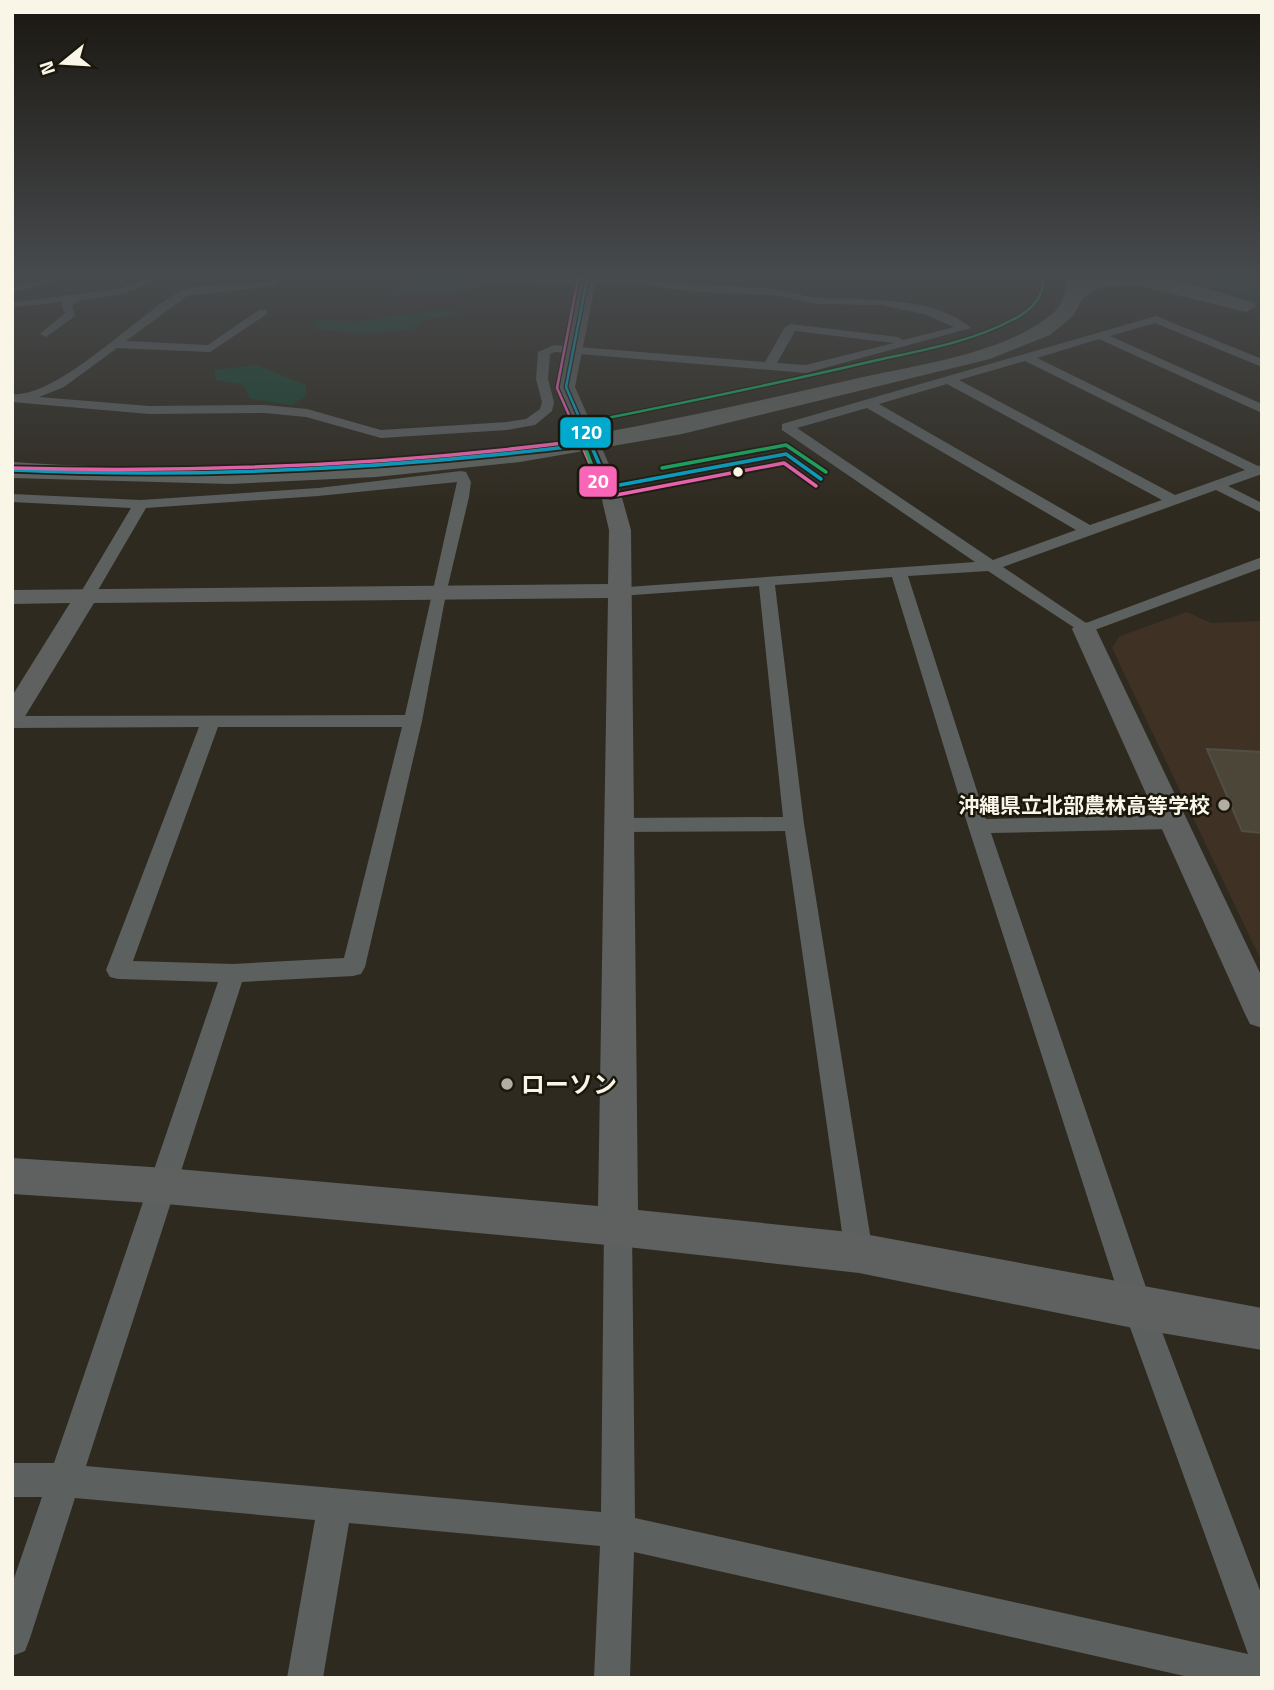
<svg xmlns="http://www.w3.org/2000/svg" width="1274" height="1690" font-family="'Titillium Web','Noto Sans JP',sans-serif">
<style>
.education{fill:#3f3225}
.green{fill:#16442f}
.building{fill:#4b4638;stroke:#524e45;stroke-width:2}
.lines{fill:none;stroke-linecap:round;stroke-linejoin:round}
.street{fill:#5c605f;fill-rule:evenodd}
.secondary{fill:#5e615f;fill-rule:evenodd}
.highway{fill:#616560;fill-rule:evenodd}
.bus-1-far1-casing{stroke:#1a170d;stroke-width:5}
.bus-1-casing{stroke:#1a170d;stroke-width:7}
.bus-2-far1-casing{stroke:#1a170d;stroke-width:5}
.bus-2-casing{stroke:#1a170d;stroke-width:7}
.bus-3-far1-casing{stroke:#1a170d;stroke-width:5}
.bus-3-casing{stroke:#1a170d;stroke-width:7}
.bus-1-far1{stroke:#00a9ce;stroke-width:2.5}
.bus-1{stroke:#00a9ce;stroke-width:3.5}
.bus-2-far1{stroke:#fa66b7;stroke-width:2.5}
.bus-2{stroke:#fa66b7;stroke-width:3.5}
.bus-3-far1{stroke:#13b361;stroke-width:2.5}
.bus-3{stroke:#13b361;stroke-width:3.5}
.bus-dot{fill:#f9f5e7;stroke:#1a170d;stroke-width:2.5}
.poi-dot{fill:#b2aea1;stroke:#1a170d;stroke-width:2.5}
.labels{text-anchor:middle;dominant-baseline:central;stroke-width:5;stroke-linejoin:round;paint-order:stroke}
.poi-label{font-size:21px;font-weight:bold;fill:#f9f5e7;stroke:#1a170d;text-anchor:end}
.near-poi-label{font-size:24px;font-weight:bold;fill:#f9f5e7;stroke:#1a170d;text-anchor:start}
.line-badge{stroke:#1a170d;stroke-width:2.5}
.badge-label{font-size:19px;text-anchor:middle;font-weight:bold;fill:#fff}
</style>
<rect width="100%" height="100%" fill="#2f2a1f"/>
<path class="education" d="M1187,612L1211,623L1262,621V962L1112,648L1120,636Z"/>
<g class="green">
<path d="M424,274H483L528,284H485L461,293L390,295L392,290Z"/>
<path d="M1173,274H1262V302Z"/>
<path d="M431,310L461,312L447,317H429L409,330L369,334L316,329V320L360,322Z"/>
<path d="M257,365L306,385L305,397L292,405L250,399L244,385L216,380L214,370Z"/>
</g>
<path class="building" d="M1207,749L1262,752V833L1242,831Z"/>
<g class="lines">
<g class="street">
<path d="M62,274H78L12,293V287Z"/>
<path d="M157,274H170L124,294L80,300L72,306L75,316L46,337L40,334L42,332L65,313L61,305L63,302L12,307V303L16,302L118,289Z"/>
<path d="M276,274H287L272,286L187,296L126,341L208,345L259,310H267V314L210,352L117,348L64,387L39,397L149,406L265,405L307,409L381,430L507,422L526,419L540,409L542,402L536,379L538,352L554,345L765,362L785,327L791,324L898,337L903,340L954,327L924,314L881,305L817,304L774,295L695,292L638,284H589L584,281L589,278H636L653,274L649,279C690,285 731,285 772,289C788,290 804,297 820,298C866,301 933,295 971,328L806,373L555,352L550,354L548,379L554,402L552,411L535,425L507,430L381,438L306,417L265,413L149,414L12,402V394C57,398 137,316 178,292C194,283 239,285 258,283L269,281ZM795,331L894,343L806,365L777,363Z"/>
<path d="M1156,316L1262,359V367L1155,323L1110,336L1262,404V413L1099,339L1037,358L1258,466L1262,465V474L1228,486L1262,503V513L1216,490L1003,567L1086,623L1262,557V568L1084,634L988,571L908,576L986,819L1172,815L1179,817L1182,822L1179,827L1172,829L991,833L1153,1308L1262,1596V1678H1193L634,1552L630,1678H594L600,1546L349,1523L323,1678H287L315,1520L75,1498L30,1638L25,1651L12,1656V1584L42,1497H12V1463H54L218,982L118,979L110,977L106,970L199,727L12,728V716L405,715L457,482L318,496L146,508L94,597L86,602L78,597L131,508L12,502V494L141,500L318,488L461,471L466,472L471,482L469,497L446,594L422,721L365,967L361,974L353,976L242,982L86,1466L601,1512L604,1227L608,1217L618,1213L628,1217L632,1227L635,1518L1248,1654L1123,1308L968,826L892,577L775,585L804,824L873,1253L869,1263L859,1267L849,1263L845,1253L785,831L620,832L613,830L610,825L613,820L620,818L783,817L759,586L620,596L614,594V588L975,562L782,430V424ZM1025,361L1245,470L1175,495L959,380ZM947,384L1162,500L1090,525L879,404ZM867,408L1076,530L993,560L797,428ZM218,727H402L344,958L233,964L133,961Z"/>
</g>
<g class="secondary">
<path d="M503,274L580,276L581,274H595L596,281L575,387L619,487L631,530L638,1210L859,1233L1262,1308V1350L1138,1329L859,1273L618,1246L166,1204L12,1194V1158L166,1168L598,1206L608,598L94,603L21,723L12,725V696L70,603L12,604V590L608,584L609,530L599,487L557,387L578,285L544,284L505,277Z"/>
<path d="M1084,622L1092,624L1096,629L1262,977V1028L1250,1024L1245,1014L1072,629L1076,624Z"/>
</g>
<path class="highway" d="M1065,274H1083L1085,281C1135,258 1203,289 1253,302L1256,306L1246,312L1137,285L1101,287L1084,297L1073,316L1050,335L990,359L682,434L520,462L376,477L230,484L12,478V462C133,470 252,470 373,462C539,451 698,415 859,378C917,365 1001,354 1048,317C1064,305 1067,293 1065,274Z"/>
<g class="bus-1-far1-casing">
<path id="bus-1-far1" d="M586,433L566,387L588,274"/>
</g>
<g class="bus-1-casing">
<g id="bus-1">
<path d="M585,431L609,487"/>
<path d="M12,470C207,479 399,468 592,444"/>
<path d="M609,487L786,454L821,479"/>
</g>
</g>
<g class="bus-2-far1-casing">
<path id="bus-2-far1" d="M577,433L557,388L579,274"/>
</g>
<g class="bus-2-casing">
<g id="bus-2">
<path d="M576,431L601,489"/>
<path d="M12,468C205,473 396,465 587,440"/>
<path d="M611,496L784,463L816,486"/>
</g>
</g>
<g class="bus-3-far1-casing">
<path id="bus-3-far1" d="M578,433L582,423C678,404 774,384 869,362C917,351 969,343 1012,320C1031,311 1045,297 1043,276"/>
</g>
<g class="bus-3-casing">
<g id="bus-3">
<path d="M579,431L601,490"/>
<path d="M662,468L786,445L826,472"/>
</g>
</g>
<use href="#bus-1-far1" class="bus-1-far1"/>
<use href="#bus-1" class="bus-1"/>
<use href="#bus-2-far1" class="bus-2-far1"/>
<use href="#bus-2" class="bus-2"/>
<use href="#bus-3-far1" class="bus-3-far1"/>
<use href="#bus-3" class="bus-3"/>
</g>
<linearGradient id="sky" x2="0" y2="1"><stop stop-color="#1a1711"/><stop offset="0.54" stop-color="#474a4d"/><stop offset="1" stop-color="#474a4d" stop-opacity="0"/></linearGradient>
<rect width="1274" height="510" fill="url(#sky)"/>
<circle class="bus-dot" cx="738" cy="472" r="6"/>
<g class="poi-dot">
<circle cx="1224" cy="805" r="7"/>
<circle cx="507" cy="1084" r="7"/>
</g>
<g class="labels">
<g class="poi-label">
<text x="1210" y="805">沖縄県立北部農林高等学校</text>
</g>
<g class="near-poi-label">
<text x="521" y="1084">ローソン</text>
</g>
</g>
<g class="line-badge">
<rect x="559" y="416" width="53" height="33" rx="7" fill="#00a9ce"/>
<rect x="578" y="465" width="40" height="33" rx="7" fill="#fa66b7"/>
</g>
<g class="badge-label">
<text x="586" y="439">120</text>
<text x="598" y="488">20</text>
</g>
<rect width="1274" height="1690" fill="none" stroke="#f9f5e7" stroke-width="28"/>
<g transform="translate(63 63) rotate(252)" stroke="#1a170d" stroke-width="5" paint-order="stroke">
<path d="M0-5L12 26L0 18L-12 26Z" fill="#f9f5e7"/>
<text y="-10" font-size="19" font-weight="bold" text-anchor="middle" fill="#f9f5e7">N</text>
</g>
</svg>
